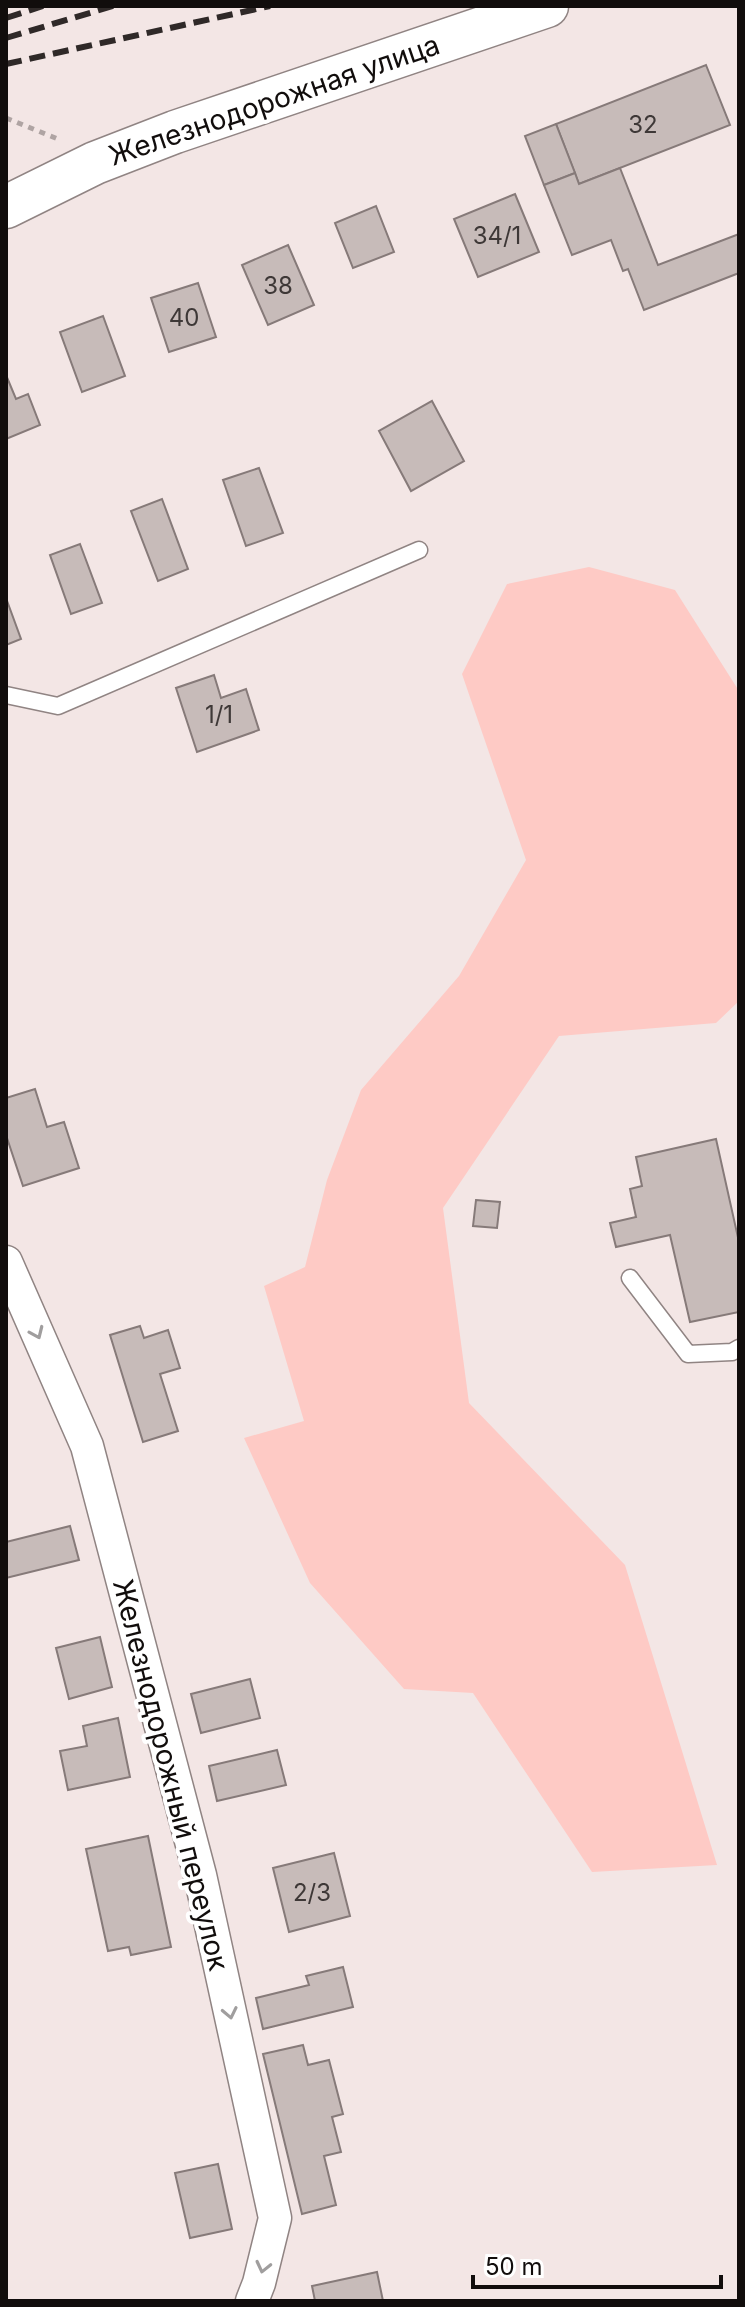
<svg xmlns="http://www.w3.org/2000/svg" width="745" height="2307" font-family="Inter,sans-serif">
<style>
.green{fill:#fecac5}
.building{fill:#c7bbb9;stroke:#867a79;stroke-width:2}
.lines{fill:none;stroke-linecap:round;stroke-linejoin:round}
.service-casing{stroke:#908483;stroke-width:19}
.minor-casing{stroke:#908483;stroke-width:35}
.tertiary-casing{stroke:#908483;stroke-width:45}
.path{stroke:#afa4a3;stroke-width:5;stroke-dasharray:6 6;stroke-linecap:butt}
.service{stroke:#fff;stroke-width:16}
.minor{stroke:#fff;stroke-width:32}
.tertiary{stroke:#fff;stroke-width:42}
.rail{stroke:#2f2928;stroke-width:6;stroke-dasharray:16 8;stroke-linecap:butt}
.oneway{stroke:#a09e9e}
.labels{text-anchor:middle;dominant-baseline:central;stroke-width:8;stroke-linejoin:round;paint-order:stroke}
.number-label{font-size:24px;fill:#3e3837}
.street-label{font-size:28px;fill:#110d0c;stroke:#fff}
</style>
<rect width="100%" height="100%" fill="#f3e6e5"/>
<path class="green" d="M589,567L675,590L739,691V1001L716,1023L559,1036L443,1208L469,1403L625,1565L717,1865L592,1872L473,1693L404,1689L310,1583L244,1438L304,1421L264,1286L305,1267L327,1180L361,1090L459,976L526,860L462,674L507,584Z"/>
<g class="building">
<path d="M706,65L730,125L579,184L556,124Z"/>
<path d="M556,124L575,173L544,185L525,136Z"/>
<path d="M620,168L658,265L739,234V273L644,310L628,269L623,271L611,240L572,255L544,185L575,173L579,184Z"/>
<path d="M515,194L539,252L478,277L454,219Z"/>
<path d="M376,206L394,252L353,268L335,223Z"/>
<path d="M288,245L314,305L268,325L242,265Z"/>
<path d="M198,283L216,337L169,352L151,298Z"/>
<path d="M103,316L125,376L82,392L60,332Z"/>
<path d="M6,375L16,399L28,394L40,425L6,439Z"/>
<path d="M432,401L464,461L411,491L379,431Z"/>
<path d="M259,468L283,533L246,546L223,480Z"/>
<path d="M162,499L188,569L158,581L131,511Z"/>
<path d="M80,544L102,603L71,614L50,555Z"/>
<path d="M6,598L21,639L6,645Z"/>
<path d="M214,675L221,698L246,689L259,730L197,752L176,688Z"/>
<path d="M35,1089L47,1127L64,1122L79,1168L23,1186L6,1135V1098Z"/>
<path d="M716,1139L739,1242V1312L690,1322L670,1235L616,1247L610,1223L636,1217L630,1189L642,1186L636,1157Z"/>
<path d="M476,1200L500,1202L497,1228L473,1226Z"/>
<path d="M140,1326L144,1338L168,1330L180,1368L160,1374L178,1431L143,1442L110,1335Z"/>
<path d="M70,1526L79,1560L6,1578V1542Z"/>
<path d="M100,1637L112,1687L69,1699L56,1648Z"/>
<path d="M250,1679L260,1718L201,1733L191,1694Z"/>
<path d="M118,1718L130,1777L68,1790L60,1751L87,1746L83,1726Z"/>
<path d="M277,1750L286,1785L217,1801L209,1766Z"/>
<path d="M148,1836L171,1947L131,1955L129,1947L108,1951L86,1849Z"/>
<path d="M334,1853L350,1916L289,1932L273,1868Z"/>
<path d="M343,1967L353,2007L263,2029L256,1998L309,1985L306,1976Z"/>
<path d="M303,2045L308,2065L329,2060L343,2114L332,2117L341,2152L324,2156L336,2205L302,2214L263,2054Z"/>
<path d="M218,2164L232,2229L190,2238L175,2173Z"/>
<path d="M377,2272L383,2301H315L312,2286Z"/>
</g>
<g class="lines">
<g class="service-casing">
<g id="service">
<path d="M6,695L58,706L419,550"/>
<path d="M630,1278L688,1354L732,1352L739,1348"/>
</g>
</g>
<g class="minor-casing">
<path id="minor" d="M6,1262L87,1446L200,1875L275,2218L259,2283L252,2301"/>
</g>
<g class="tertiary-casing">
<path id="tertiary" d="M6,207L95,163L175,132L547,6"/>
</g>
<path class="path" d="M6,118L58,139"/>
<use href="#service" class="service"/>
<use href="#minor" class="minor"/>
<use href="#tertiary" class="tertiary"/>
<g class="rail">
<path d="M6,18L43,6"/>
<path d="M6,38L113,6"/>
<path d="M6,64L270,6"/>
</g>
</g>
<defs><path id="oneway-chevron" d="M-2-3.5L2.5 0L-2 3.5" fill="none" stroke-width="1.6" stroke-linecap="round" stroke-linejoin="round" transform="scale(2)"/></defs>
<g class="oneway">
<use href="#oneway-chevron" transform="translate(37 1333) rotate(66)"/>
<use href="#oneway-chevron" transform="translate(230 2013) rotate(78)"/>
<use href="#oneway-chevron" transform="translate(263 2267) rotate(103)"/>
</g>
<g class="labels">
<g class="number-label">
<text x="643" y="124">32</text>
<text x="497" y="235">34/1</text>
<text x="278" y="285">38</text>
<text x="184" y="317">40</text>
<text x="219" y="714">1/1</text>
<text x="312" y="1892">2/3</text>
</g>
<g class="street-label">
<text transform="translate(274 100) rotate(-19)">Железнодорожная улица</text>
<text transform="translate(171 1775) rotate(76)">Железнодорожный переулок</text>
</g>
</g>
<rect width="745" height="2307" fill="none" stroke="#110d0c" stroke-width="16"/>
<path d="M473 2275v12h248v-12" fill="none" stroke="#110d0c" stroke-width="4"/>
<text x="485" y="2275" font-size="24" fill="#110d0c" stroke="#ffffff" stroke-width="6" paint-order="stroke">50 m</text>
</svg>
